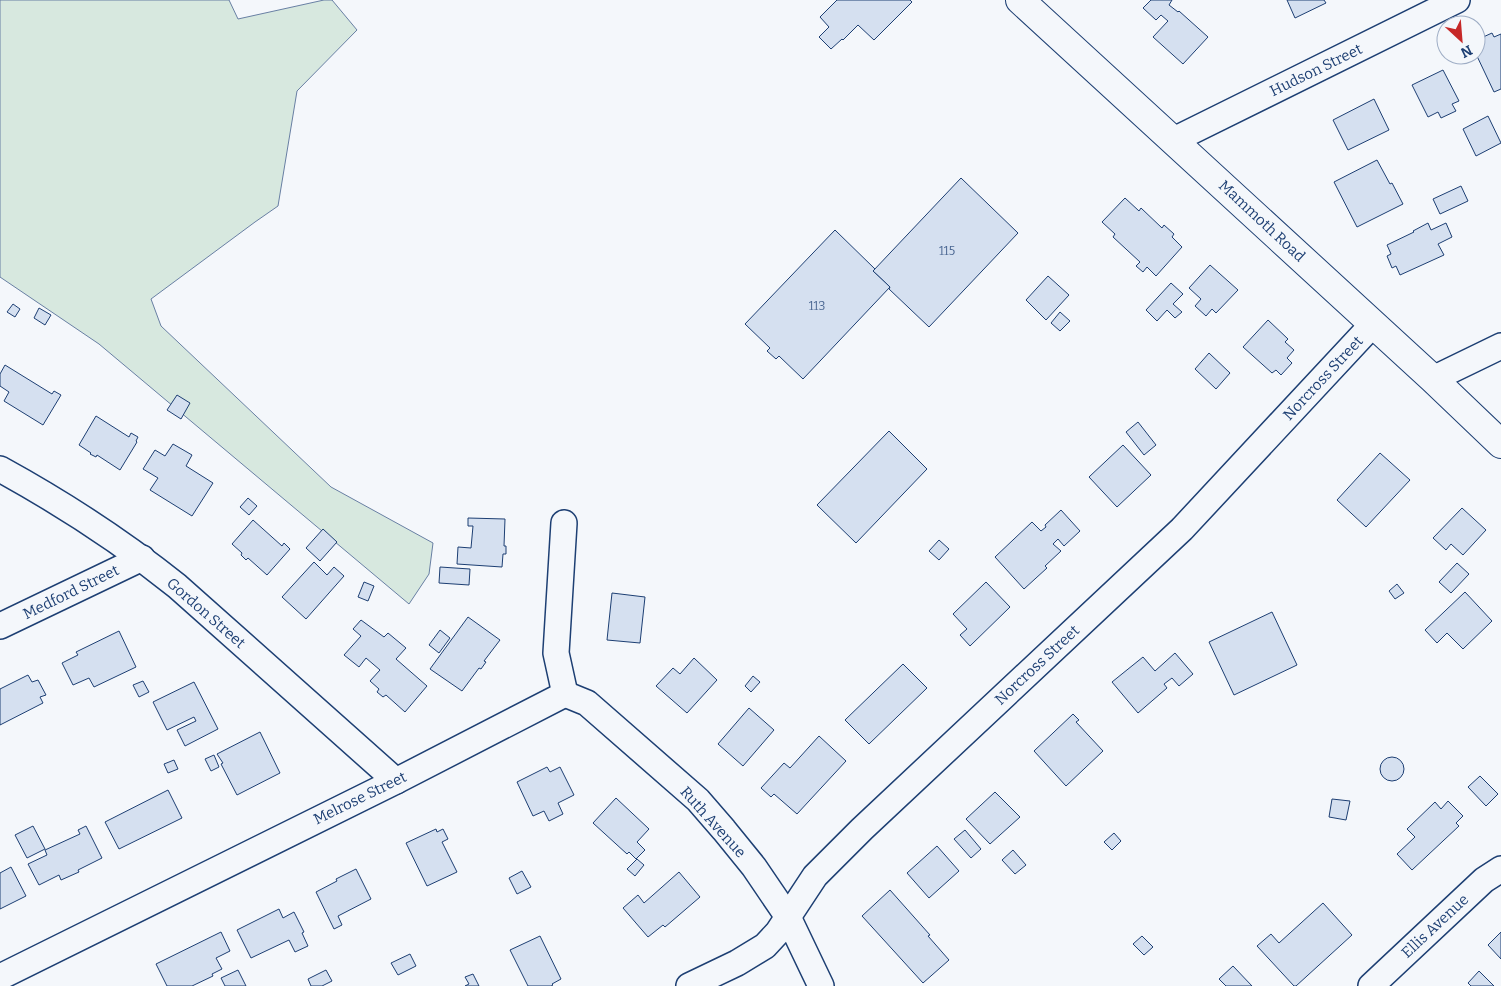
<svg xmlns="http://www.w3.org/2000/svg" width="1501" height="986" font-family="Bitter,serif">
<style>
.green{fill:#d7e8df;stroke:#687fa3}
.building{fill:#d5e0f0;stroke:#1d3f73}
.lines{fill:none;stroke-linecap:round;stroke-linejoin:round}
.street-casing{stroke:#1d3f73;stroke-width:28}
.secondary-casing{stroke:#1d3f73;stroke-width:30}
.street{stroke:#f4f7fb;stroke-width:25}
.secondary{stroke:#f4f7fb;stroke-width:28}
.labels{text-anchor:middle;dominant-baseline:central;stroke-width:4;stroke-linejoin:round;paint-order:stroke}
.number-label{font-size:12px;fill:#4b6792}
.street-label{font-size:15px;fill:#1d3f73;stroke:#f4f7fb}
</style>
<rect width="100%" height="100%" fill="#f4f7fb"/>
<path class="green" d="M0,0H229L238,19L324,0H332L357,30L297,91L278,206L255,222L151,299L161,326L331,487L433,543L429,574L409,604L99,344L0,277Z"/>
<g class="building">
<path d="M837,0H910L912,2L874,40L858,25L843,40L842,39L831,49L819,37L829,27L820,17Z"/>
<path d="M1151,0H1172L1169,5L1178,12L1179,11L1208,37L1183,64L1153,37L1168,21L1161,15L1156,20L1143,8Z"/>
<path d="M1287,0H1324L1326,3L1295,18Z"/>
<path d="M1492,33L1494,37L1501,34V89L1494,92L1476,54V46L1483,43L1481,38Z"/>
<path d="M1443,70L1459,101L1452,104L1456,111L1441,118L1438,112L1428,117L1412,85Z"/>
<path d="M1374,99L1389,130L1348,150L1333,120Z"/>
<path d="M1488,116L1501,143L1476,156L1463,129Z"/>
<path d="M1377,160L1390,184L1392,183L1403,204L1357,227L1334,182Z"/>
<path d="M961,178L1018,233L929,327L889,289L890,287L873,271Z"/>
<path d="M1461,186L1468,201L1440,214L1433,199Z"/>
<path d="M1125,198L1139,211L1141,208L1162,228L1164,225L1174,234L1172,237L1182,247L1156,276L1147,267L1143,272L1136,266L1140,262L1113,237L1115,234L1102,222Z"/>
<path d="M1428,223L1431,230L1446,223L1452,237L1438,244L1444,255L1400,275L1396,266L1392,268L1387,256L1391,254L1387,245L1414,232L1413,231Z"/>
<path d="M835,230L875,269L873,271L890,287L803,379L779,356L776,359L767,351L770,348L745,324Z"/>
<path d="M1210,265L1238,290L1216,313L1212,309L1206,316L1195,306L1201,299L1189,288Z"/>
<path d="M1048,276L1069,295L1046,320L1026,300Z"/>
<path d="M1171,283L1183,294L1173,304L1182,312L1175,318L1167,310L1157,321L1146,310Z"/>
<path d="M13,304L20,309L15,317L7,312Z"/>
<path d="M39,308L51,315L45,325L34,318Z"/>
<path d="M1060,312L1070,321L1060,331L1051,323Z"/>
<path d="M1268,320L1288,339L1285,342L1294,350L1287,358L1292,363L1281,375L1276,370L1272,373L1243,347Z"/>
<path d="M1209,353L1230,373L1216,389L1195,369Z"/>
<path d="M5,365L52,394L54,391L61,395L43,425L4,401L9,392L0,386V374Z"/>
<path d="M177,395L190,403L181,419L167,410Z"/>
<path d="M96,416L129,437L131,433L138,437L136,441L137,442L120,470L97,455L96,457L90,454L91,453L79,445Z"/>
<path d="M1138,422L1156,445L1144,455L1126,432Z"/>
<path d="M889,431L927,469L856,543L817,505Z"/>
<path d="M173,444L192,455L186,466L213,483L192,516L150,490L158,478L143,469L155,450L165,456Z"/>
<path d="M1123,445L1151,475L1117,507L1089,477Z"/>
<path d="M1380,453L1410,480L1366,527L1337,500Z"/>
<path d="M248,498L257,506L249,515L240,507Z"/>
<path d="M1462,508L1486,530L1463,555L1451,544L1446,550L1433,538Z"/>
<path d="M1061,510L1080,531L1064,546L1058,539L1053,544L1061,551L1045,566L1047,568L1024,589L995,557L1032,522L1041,531L1046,527L1045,525Z"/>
<path d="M468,518L505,519L504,546H506V554H503L502,567L457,564L458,547L471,548L473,526H468Z"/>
<path d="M253,520L282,546L284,543L290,549L267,575L248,558L246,560L241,555L242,553L232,544Z"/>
<path d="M323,529L337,542L320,561L306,548Z"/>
<path d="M939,540L949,549L939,560L929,551Z"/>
<path d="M314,562L327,575L334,567L344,576L306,619L282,597Z"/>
<path d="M1457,563L1469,574L1451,593L1439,582Z"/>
<path d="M440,567L470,569L469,585L439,583Z"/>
<path d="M364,582L374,586L368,601L358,597Z"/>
<path d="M986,582L1010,607L970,646L960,635L967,629L953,614Z"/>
<path d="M1397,584L1404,593L1395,599L1389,591Z"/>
<path d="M1465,592L1492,621L1463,649L1447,633L1437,643L1425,630Z"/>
<path d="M612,593L645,597L640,643L607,640Z"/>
<path d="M1272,612L1297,665L1234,695L1209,642Z"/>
<path d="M468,617L500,640L484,661L486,662L481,669L479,668L462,691L430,669Z"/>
<path d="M361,620L384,637L388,633L406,648L396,659L427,686L405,712L386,695L383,697L377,692L379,689L370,681L380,670L366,658L359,667L344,655L361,636L353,629Z"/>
<path d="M440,630L450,638L439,653L429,645Z"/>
<path d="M119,631L136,667L94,687L89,678L73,685L62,663L78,655L76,652Z"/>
<path d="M1175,653L1193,674L1179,686L1172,678L1164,684L1167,688L1138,713L1112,682L1143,657L1155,671Z"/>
<path d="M694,658L717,680L687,713L656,686L673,668L680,674Z"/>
<path d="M903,664L927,688L869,744L845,720Z"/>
<path d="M28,675L32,682L38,680L46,695L40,697L43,703L0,725V689Z"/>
<path d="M753,676L760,682L751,692L745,686Z"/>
<path d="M143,681L149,692L139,697L133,685Z"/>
<path d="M194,682L218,729L185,746L177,730L196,721L194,717L167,730L153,702Z"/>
<path d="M749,708L774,730L743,766L718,744Z"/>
<path d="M1073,714L1079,720L1076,722L1103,751L1066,786L1034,751Z"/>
<path d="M260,732L280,773L237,795L221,764L223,763L217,754Z"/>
<path d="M819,736L846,761L797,814L774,794L771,797L761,788L784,763L790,768Z"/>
<path d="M214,755L219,767L211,771L205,759Z"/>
<circle cx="1392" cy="769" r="12"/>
<path d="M174,760L178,769L168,773L164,764Z"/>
<path d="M547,767L550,772L560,767L574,795L558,803L563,814L549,821L544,811L533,816L517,782Z"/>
<path d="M1480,776L1498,794L1486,806L1468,787Z"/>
<path d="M168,790L182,818L119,849L105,822Z"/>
<path d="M995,792L1020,817L990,844L966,819Z"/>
<path d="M616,798L649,829L637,842L645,850L636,859L629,852L627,854L593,823Z"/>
<path d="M1332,799L1350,801L1346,820L1329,817Z"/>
<path d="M1448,801L1463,816L1456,823L1459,826L1412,870L1397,854L1415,837L1407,829L1435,802L1441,809Z"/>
<path d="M33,826L45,849L27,858L15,835Z"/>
<path d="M86,826L102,858L78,870L79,872L61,880L59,875L39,885L28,864L47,855L45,850L80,834L78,830Z"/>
<path d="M436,829L437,832L443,829L448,839L442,842L457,872L427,886L406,843Z"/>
<path d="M965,830L981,849L971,858L954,839Z"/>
<path d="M1114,833L1121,841L1112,850L1104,842Z"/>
<path d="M937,846L959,871L929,898L907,873Z"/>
<path d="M1013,850L1026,865L1015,874L1002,860Z"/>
<path d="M637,859L644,865L635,876L627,869Z"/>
<path d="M11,867L26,896L0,909V873Z"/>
<path d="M356,869L371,899L338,916L342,925L334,929L316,892L337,881L336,879Z"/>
<path d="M522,871L531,887L517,894L509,878Z"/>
<path d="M679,872L700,897L665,927L663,925L648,937L623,908L638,895L644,903Z"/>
<path d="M890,890L930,935L928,936L949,960L923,983L862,916Z"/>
<path d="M1323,903L1352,935L1296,986H1294L1257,946L1271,934L1279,943Z"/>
<path d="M279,909L283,918L294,912L304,932L302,933L308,946L295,952L289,940L251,958L237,930Z"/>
<path d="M221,932L230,951L216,958L222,969L212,974L213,976L192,986H167L156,964Z"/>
<path d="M1501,932V959L1488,945Z"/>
<path d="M540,936L561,979L552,984L553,985L551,986H528L510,950Z"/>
<path d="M1142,936L1153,947L1144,955L1133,944Z"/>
<path d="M410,954L416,966L398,975L391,963Z"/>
<path d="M1233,966L1252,986H1226L1219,979Z"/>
<path d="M238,970L246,986H225L221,978Z"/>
<path d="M326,970L332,981L322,986H311L308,979Z"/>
<path d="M1479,971L1494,986H1471L1468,983Z"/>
<path d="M473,974L479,986H465L469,984L465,977Z"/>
</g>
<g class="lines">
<g class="street-casing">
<g id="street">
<path d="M1174,140L1457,0"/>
<path d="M1433,379L1501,346"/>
<path d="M0,469C62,503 122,542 177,586L396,781"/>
<path d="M564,523L556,653L565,694"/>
<path d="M0,626L142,558"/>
<path d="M565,694L587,703L698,800L724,830L754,867L788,917L821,986"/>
<path d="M0,977L396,781L565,694"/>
<path d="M689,986L737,963L765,946L778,932L815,876L862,829L1182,529L1373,324"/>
<path d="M1371,986L1484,880L1501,869"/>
</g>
</g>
<g class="secondary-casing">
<path id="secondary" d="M1020,0L1433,379L1501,444"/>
</g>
<use href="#street" class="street"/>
<use href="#secondary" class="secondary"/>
</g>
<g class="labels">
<g class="number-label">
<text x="947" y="251">115</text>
<text x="817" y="306">113</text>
</g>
<g class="street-label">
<text transform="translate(1316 70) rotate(-26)">Hudson Street</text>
<text transform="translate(1262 221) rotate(43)">Mammoth Road</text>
<text transform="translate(1323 378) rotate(-47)">Norcross Street</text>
<text transform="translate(71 592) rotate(-26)">Medford Street</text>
<text transform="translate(206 613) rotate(41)">Gordon Street</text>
<text transform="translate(1037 665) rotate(-43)">Norcross Street</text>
<text transform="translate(360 798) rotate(-26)">Melrose Street</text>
<text transform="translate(713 822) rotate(48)">Ruth Avenue</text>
<text transform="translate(1435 926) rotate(-43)">Ellis Avenue</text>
</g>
</g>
<g transform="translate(1461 40) rotate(154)"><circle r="24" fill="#f4f7fb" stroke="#9eadc5"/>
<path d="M0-4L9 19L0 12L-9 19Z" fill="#c62828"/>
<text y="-8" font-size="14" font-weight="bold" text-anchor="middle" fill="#1d3f73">N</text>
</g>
</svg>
